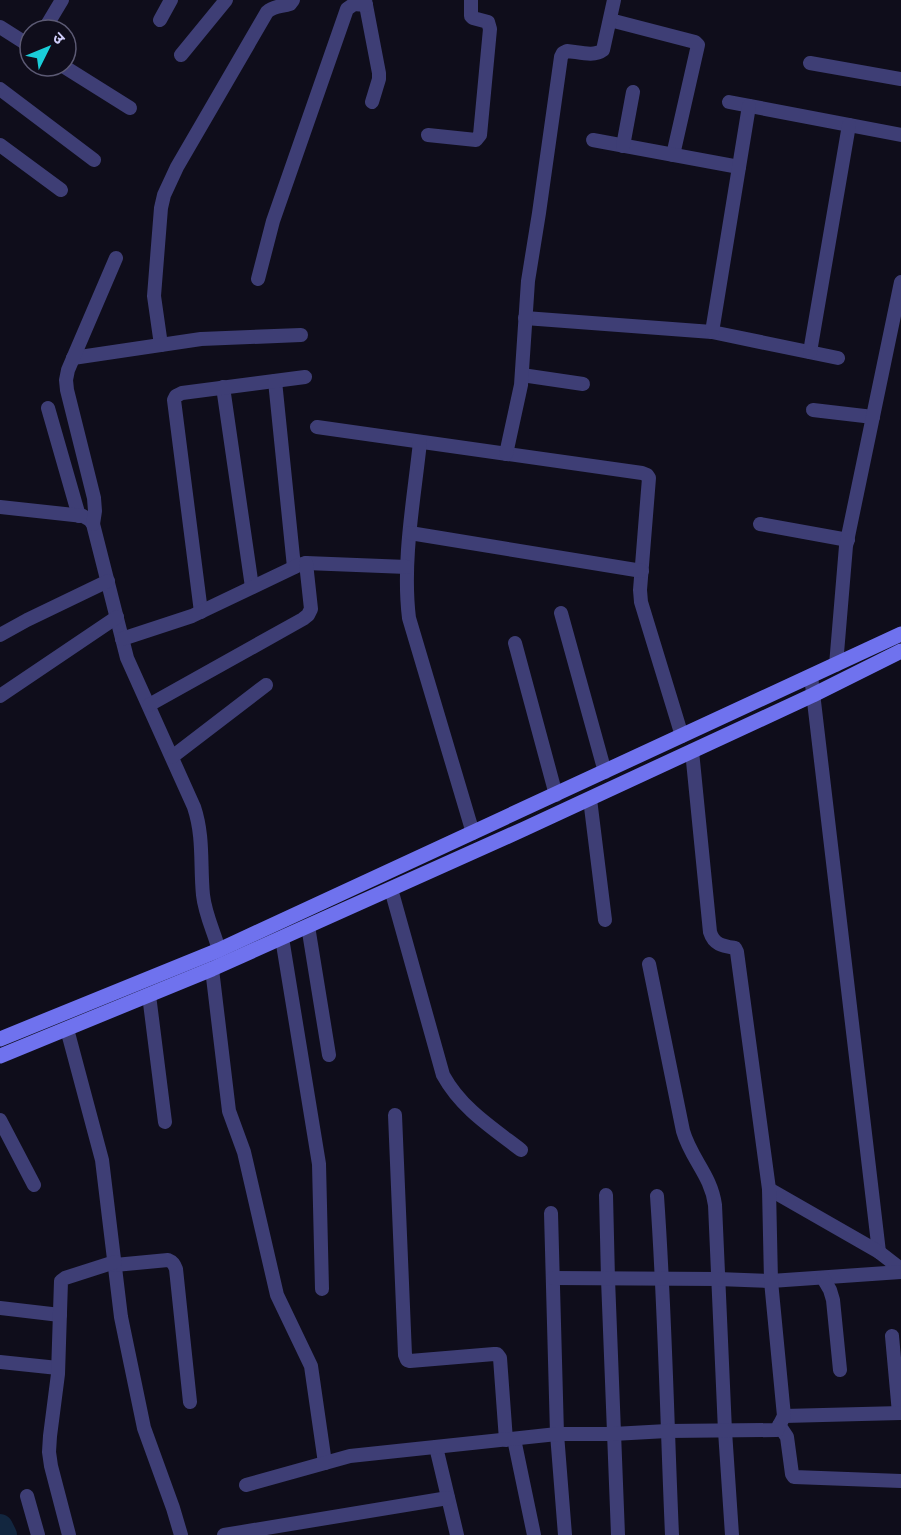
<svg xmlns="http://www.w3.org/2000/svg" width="901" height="1535" font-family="Inter,'Noto Sans Devanagari',sans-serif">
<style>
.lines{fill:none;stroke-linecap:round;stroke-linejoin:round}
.river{stroke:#12263f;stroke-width:26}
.minor{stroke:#3e3e75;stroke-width:14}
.secondary{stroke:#6f72ee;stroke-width:15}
</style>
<rect width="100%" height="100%" fill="#0f0d1b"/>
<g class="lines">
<path class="river" d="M0,1527L4,1535"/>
<g class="minor">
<path d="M365,0L379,73V79L372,102"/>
<path d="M160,20L171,0"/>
<path d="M610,20L695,42L698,45L673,155"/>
<path d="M0,27L30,46"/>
<path d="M44,30L62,0"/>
<path d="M181,55L226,0"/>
<path d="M810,63L901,79"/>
<path d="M63,66L130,108"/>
<path d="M0,89L94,160"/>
<path d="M729,102L901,135"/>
<path d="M428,135L476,140L480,135L490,29L488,22L473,18L471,16V0"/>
<path d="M593,140L739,167"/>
<path d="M0,145L61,190"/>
<path d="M623,146L633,92"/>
<path d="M258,279L273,221L347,9L354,4L366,5"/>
<path d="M525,318L712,332L838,358"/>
<path d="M712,332L749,106"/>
<path d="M161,345L154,296L161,208L164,195L177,167L267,12C275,5 282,7 290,4L293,0"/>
<path d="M810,352L849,125"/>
<path d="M73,358L201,339L301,335"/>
<path d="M522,375L583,384"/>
<path d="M275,381L294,567"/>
<path d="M223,387L252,587"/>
<path d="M48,408L79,516"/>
<path d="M813,410L873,417"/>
<path d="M317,427L642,473L647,475L649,478L640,590L641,602L682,736"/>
<path d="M420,442C414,499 402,561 409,618L473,833"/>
<path d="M506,454L521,385L528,281L539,213L561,57L563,53L567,51C579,52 594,57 603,50L614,0"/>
<path d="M0,507L83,516L90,520L93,524L127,658L194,807C204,837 200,865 203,895C205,914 214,932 219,950"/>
<path d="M93,524L95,511L94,498L67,390L66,380L68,370L116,258"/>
<path d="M760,524L848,540"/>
<path d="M410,533L642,571"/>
<path d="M201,612L174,400L176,396L182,393L305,377"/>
<path d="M561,613L605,772"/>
<path d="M0,635L27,620L108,581"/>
<path d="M122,639L192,616L299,565L306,563L407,567"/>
<path d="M515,643L556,795"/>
<path d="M836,665L846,546L901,282"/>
<path d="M811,676L879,1252"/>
<path d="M0,696L117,617"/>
<path d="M149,705L303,619L308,615L311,609L306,563"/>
<path d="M172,757L266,685"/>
<path d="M590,799L605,920"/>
<path d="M391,889L443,1075C461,1108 491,1127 521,1150"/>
<path d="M308,926L329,1055"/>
<path d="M282,938L319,1164L322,1289"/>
<path d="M649,964L683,1131C691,1159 711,1175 715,1205L725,1431L732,1535"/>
<path d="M212,969L229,1111L244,1152L277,1295L311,1366L325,1463"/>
<path d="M149,995L165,1122"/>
<path d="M67,1029L102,1160L121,1317L144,1428L173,1508L181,1535"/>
<path d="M395,1115L405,1355L407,1360L410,1361L494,1354H497L500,1358L506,1440"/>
<path d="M0,1120L34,1185"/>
<path d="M769,1189L879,1252L901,1269"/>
<path d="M606,1195L608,1279L618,1535"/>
<path d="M657,1196C665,1309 667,1422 672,1535"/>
<path d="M551,1213L557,1434L565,1535"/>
<path d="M115,1265L168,1260C173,1262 174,1264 176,1269L190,1402"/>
<path d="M553,1278L718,1279L771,1281L901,1272"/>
<path d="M823,1278L830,1290L833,1300L840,1370"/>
<path d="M0,1308L60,1315"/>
<path d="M892,1336L899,1413"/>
<path d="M0,1362L58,1368"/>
<path d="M784,1416L901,1413"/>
<path d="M779,1425L787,1437L792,1474L794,1477L901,1481"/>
<path d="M514,1439L534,1535"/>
<path d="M436,1447L457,1535"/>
<path d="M246,1485L350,1456L557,1434H613L667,1431L777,1430L784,1416L771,1281L769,1189L737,952L735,948C723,946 714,945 710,932L692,751"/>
<path d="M27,1496L38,1535"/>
<path d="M69,1535L51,1466L49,1452L50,1436L58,1374L61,1281L65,1278L115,1262"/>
<path d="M224,1535L448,1498"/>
</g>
<g class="secondary">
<path d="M0,1039L219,950L901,634"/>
<path d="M0,1056L212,969L524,829L813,695L901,651"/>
</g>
</g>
<g transform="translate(48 48) rotate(47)"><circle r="28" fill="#0f0d1b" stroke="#5c5a74" stroke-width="1.5"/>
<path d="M0-4.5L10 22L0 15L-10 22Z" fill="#1aced9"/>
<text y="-9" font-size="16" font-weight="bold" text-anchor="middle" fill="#d0cdf9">उ</text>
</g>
</svg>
